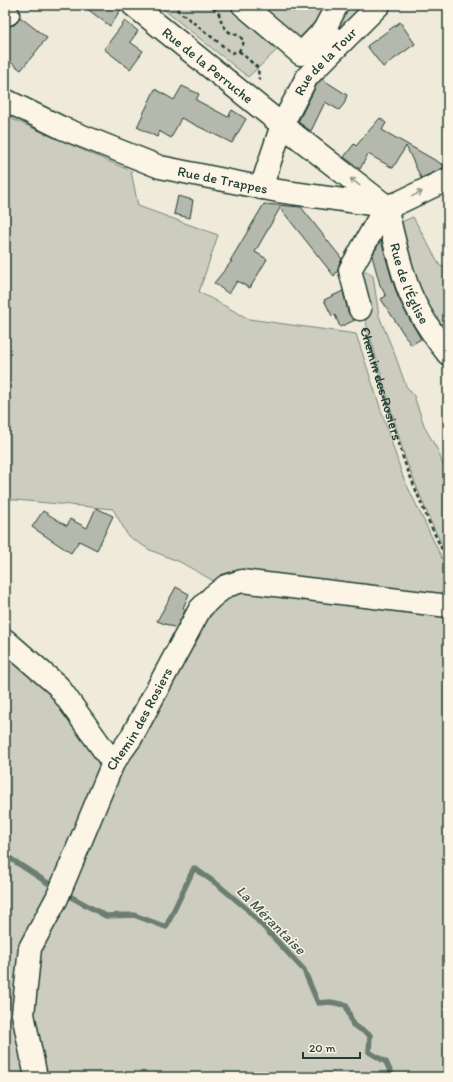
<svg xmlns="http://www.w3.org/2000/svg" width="453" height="1082" font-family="Itim,sans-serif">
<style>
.green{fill:#cccdbf;stroke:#76857a}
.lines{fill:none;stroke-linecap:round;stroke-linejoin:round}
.stream{stroke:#6c7d71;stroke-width:5.5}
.building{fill:#b5b9ad;stroke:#1f3d34}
.minor-casing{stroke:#1f3d34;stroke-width:25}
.path{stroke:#1f3d34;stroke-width:2.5;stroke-dasharray:4 3;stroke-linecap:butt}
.minor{stroke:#fcf5e5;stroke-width:22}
.oneway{stroke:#8e998c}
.labels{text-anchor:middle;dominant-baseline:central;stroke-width:3;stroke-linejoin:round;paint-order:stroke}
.street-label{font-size:14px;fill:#1f3d34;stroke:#fcf5e5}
.water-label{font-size:15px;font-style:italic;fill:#455d53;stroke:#fcf5e5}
</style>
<rect width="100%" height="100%" fill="#efeada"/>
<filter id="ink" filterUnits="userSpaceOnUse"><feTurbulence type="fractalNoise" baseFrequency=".025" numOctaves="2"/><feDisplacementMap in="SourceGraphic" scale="8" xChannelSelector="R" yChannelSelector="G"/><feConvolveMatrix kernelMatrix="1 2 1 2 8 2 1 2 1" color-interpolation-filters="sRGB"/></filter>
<g filter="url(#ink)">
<g class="green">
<path d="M158,5H365L303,65L281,46L258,68L248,77Z"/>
<path d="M5,116L131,171L138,206L218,235L199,292L249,319L356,334L403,477L448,571V600L221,585L180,562L150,550L128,536L113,509L5,499Z"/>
<path d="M413,217L440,266L448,268V342L442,334L409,270L399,223Z"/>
<path d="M366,271L373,276L379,316L395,355L406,386L414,396L425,428L438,451L448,479V557L430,520L405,458L355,284L358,274Z"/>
<path d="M241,587L448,610V1077H41L28,1009L36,949L105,795L199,633L227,592Z"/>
<path d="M5,651L61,702L108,756L25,944L31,1077H5Z"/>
</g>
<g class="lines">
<g class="stream">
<path d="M5,855L57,889"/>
<path d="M64,893L106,916L134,915L166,927L194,868L217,884L247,909L304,970L318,1003L330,1002L346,1005L353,1025L370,1035L369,1052L386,1062L393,1077"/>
</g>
</g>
<g class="building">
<path d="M82,5H121V9L110,26Z"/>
<path d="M20,17L47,38L21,70L5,58V31L8,26L14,25L18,21Z"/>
<path d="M125,21L138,31L130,42L143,51L130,69L104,49Z"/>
<path d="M400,22L415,44L383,67L367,46Z"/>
<path d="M322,79L347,95L344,104L339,110L325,102L311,131L298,122L317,84Z"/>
<path d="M182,86L199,94L196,100L228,117L232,110L246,119L232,143L181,118L171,138L159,131L157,137L137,127L155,89L174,100Z"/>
<path d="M380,118L386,123L382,130L447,167L421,178L406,146L393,168L368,154L360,169L344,157L354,144L356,146Z"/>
<path d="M178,196L193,200L190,218L174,214Z"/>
<path d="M264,204L301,207L342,259L339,264L338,270L334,276L280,208L255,252L267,259L250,288L237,281L229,294L214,283L232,261H230Z"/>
<path d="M381,240L391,276L398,297L407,315L421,339L411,345L381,299L386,296L380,285L372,256Z"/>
<path d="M343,291L348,312L351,317L355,320L340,327L335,315L332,316L324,300Z"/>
<path d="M96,508L113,516L97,550L79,541L71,553L32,527L43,511L67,526L70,519L87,528Z"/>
<path d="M176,587L189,594L183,608L186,609L176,628L157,621Z"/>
</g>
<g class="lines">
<g class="minor-casing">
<g id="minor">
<path id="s2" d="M133,5L282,125L386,206"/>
<path d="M243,5L301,54L324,30"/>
<path d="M5,12L8,14"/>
<path d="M334,39L324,30L337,5"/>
<path id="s3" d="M5,100L62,128L160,167L278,191L386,206L398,203L448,179"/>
<path id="s4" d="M261,188L282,125L307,77L379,5"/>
<path id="s5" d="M386,206C393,235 399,266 410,293C419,314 434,336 448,354"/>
<path d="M360,309L350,270L386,206"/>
<path d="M5,640L58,686L113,763"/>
<path id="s6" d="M36,1077L23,1014L30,948L57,898L113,763L131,738L200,609L212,597L226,586L242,581L448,606"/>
</g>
</g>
<g class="path">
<path d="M171,5L232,53L239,51L244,42L240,36L229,32L222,24L219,14L211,5"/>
<path d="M239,51L258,68L259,80"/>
<path id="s1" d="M365,328L404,461L428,520L448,562"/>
</g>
<use href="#minor" class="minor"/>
</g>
<defs><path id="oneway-shaft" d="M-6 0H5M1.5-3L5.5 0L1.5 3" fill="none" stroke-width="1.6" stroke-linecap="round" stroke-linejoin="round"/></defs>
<g class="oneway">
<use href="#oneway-shaft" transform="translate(355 182) rotate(-142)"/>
<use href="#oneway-shaft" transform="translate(417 194) rotate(-26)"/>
</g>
</g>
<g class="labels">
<g class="street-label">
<text stroke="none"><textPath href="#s4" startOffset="144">Rue de la Tour</textPath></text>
<text stroke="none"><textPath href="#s2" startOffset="96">Rue de la Perruche</textPath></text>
<text stroke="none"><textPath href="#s3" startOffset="233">Rue de Trappes</textPath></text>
<text stroke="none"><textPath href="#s5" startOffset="81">Rue de l'Église</textPath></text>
<text stroke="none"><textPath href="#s1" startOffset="58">Chemin des Rosiers</textPath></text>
<text stroke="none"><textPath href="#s6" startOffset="385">Chemin des Rosiers</textPath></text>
</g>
<g class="water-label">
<text transform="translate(271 920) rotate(45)">La Mérantaise</text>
</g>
</g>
<rect width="453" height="1082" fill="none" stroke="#fcf5e5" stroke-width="20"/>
<rect x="10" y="10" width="433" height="1062" fill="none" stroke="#1f3d34" stroke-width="1.5" filter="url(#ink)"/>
<path d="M303 1052v6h57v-6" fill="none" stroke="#1f3d34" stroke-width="2"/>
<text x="309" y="1052" font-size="12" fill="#1f3d34" stroke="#fcf5e5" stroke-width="3" paint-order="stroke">20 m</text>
</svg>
